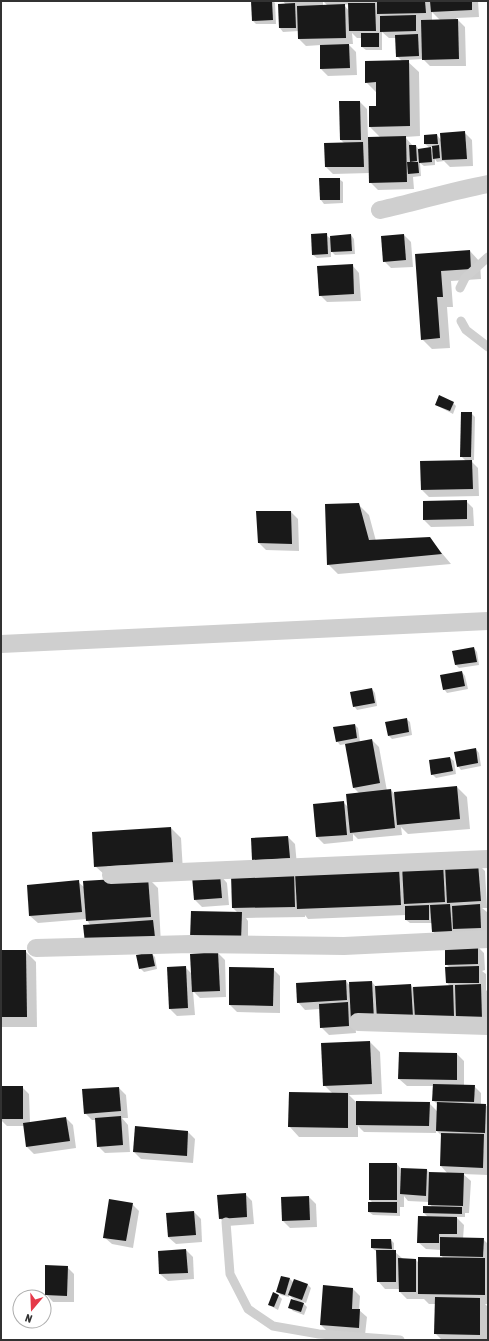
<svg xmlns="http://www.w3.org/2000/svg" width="489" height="1341" font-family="'Asap Condensed',sans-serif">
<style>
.shadow{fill:#0003;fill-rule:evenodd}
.building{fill:#191919}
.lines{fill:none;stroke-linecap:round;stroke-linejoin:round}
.lane{stroke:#cfcfcf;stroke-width:9}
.street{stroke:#cfcfcf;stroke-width:18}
</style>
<rect width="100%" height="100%" fill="#fff"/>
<g class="shadow">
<path d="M252,1H273L275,3L276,24H256L253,21Z"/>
<path d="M283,1H323V6H328L323,1H478L479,17L456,18L465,27L466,66H430L423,59L406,60L419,72L420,136L405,137L413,146H416L419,150L430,148L425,144L437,135L441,140L464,132L472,140L473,166L450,167L444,161L437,162L435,159V165L424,166L420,163L421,176L413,177L414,189L378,190L370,182V173L333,174L326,167L345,144L341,140L360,102L367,109L368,138H381L370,127L377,107L376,92L366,82L402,61L397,56L396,38H389L382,32V50H366L362,47V38H357L352,33L353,44H348L356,52L357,75L328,76L321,69V45L306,46L299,39V31L283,32L280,28L279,5H286ZM349,4V11L344,5ZM432,12L440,20H432ZM430,147H433L434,151Z"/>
<path d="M320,179H339L343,182V203L324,204L321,200Z"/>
<path d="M326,235L331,239L351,235L354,239L355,254L335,255L331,251V257L317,258L313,255Z"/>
<path d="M404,235L411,242L413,267L391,268L384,261Z"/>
<path d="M470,251L480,262L481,279L451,281L453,307H447L450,348L432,349L422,339L416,255Z"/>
<path d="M352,265L359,273L361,301L327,302L320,295Z"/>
<path d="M453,403L456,406L453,414L436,405Z"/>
<path d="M471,413L475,417L474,460H470L478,468L479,496L429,497L422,490L466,461L461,456Z"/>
<path d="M466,501L473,508L474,526L431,527L424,520Z"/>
<path d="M358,504L369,515L376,541L429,538L451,564L338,574L328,564Z"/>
<path d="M291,512L298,519L299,551L266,550L259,543Z"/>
<path d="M474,648L477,652L479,665L459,668L456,665L453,652Z"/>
<path d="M462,672L465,676L468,689L447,693L444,689Z"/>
<path d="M372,689L375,693L377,706L357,710L354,706Z"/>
<path d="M406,719L410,722L412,735L392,739L389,736Z"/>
<path d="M355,725L358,728L360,742L372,740L379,747L387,791L391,790L395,795L457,787L467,797L470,829L408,834L401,827L402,835L358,839L353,834V841L324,844L317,837L314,805L343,802L348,807L360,794L354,788L346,744L340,745L337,741Z"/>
<path d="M476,749L479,753L481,766L461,770L458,766Z"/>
<path d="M450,758L454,761L456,774L436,778L432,774L430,761Z"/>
<path d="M171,828L181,838L183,872L106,876L95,866Z"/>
<path d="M288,837L295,844L297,865L253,860L252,839Z"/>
<path d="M478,864L485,871L487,908H482L487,912L488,934L440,938L432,931V923H410L406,920V915L308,919L305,915V917L246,918L248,921V947L198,946L238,913L233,908L232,875L399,869L404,874Z"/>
<path d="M220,875L227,883L229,905L202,907L195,900Z"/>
<path d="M148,878L158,888L161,944L91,926L86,919L38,923L30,916L28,886L78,882L84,887Z"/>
<path d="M477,946L484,953L485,970L482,971L486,974V990L488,992V1025L355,1023L356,1033L329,1035L321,1027L320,1009L305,1010L298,1002L346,981L350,986L372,982L376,987L411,985L413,988L450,986L447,983L446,968H450L446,964Z"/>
<path d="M1,951H25L36,962L37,1027H1Z"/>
<path d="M151,953L155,957L157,969L144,972L140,968Z"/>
<path d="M218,953L225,960L226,997L200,998L193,991L195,1015L177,1016L170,1009L168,968L185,967L192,974Z"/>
<path d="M273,969L280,976V1013L237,1012L230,1005Z"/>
<path d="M370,1042L380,1052L382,1094L349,1095L356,1102L429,1103L438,1112V1105L433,1100L434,1086H407L399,1079L457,1054L464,1061V1086H474L481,1093V1105H485L488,1107V1175L463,1174L471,1181L469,1213H465V1217H456L464,1225L463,1239H483L488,1244V1304H485L487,1306V1340H442L435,1333L436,1304H429L424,1299H407L400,1292V1289H385L378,1281L377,1252L372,1248L391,1240L394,1243V1251L403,1259L416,1260L419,1263L444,1259L441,1255V1250L426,1249L418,1242L428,1217L424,1213L432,1207L429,1202L408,1201L404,1196V1207H400V1216L373,1215L369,1212L373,1203L370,1200L397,1164L401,1169L427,1170L430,1173L448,1174L441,1166L442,1136L436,1130V1133L364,1132L358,1126V1137H299L289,1126L332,1093L324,1085Z"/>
<path d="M1,1087H22L29,1094L30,1123L66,1118L73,1125L76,1148L34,1154L27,1147L24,1126H7L1,1120Z"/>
<path d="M119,1088L126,1095L128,1118H122L128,1125L130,1152L105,1153L98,1146L96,1120H92L85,1113Z"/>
<path d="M136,1128L188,1132L195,1139L193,1163L141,1159L134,1152Z"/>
<path d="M245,1194L252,1201L254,1224L227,1226L220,1218Z"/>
<path d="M309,1197L316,1204L317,1227L290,1228L283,1221Z"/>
<path d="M132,1204L139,1211L133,1248L112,1244L104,1237Z"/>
<path d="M194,1212L201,1219L202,1242L176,1244L168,1237Z"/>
<path d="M186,1250L193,1257L194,1279L168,1281L160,1274Z"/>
<path d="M67,1267L74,1274V1302H53L46,1294Z"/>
<path d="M282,1277L290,1279L294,1283L295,1280L308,1285L311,1288L306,1303L301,1301L307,1307L304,1315L293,1311L290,1307L296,1301L289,1295V1297L281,1295L278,1292Z"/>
<path d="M353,1289L360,1296L359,1310L367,1317L365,1335L328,1332L321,1325Z"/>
<path d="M279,1296L282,1299L278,1310L269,1305Z"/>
</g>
<g class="building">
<path d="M251,1H272L273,20L252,21Z"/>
<path d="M377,1H425L426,13L377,14Z"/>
<path d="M430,1H472V10L431,12Z"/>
<path d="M295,3L296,28H279L278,4Z"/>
<path d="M348,3H375L376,31H349Z"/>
<path d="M345,4L346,38L298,39L297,6Z"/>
<path d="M416,15V31L380,32V16Z"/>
<path d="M458,19L459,59L422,60L421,20Z"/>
<rect x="361" y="33" width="18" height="14"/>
<path d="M418,34L419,56L396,57L395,35Z"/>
<path d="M349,44L350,68L320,69V45Z"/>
<path d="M409,60L410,126L369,127V106H376V82L365,83V61Z"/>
<path d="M339,101H360L361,140H340Z"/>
<path d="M465,131L467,159L442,160L440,133Z"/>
<path d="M437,134L438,144H424V135Z"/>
<path d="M406,136L407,182L369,183L368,137Z"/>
<path d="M363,142L364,167H325L324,143Z"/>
<path d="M409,145H416L417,161L410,162Z"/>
<path d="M439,145L440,158L433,159L432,146Z"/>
<path d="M431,147L432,162L419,163L418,149Z"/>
<path d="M407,162H418L419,173L408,174Z"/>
<path d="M319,178H340V200H320Z"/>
<path d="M327,233L328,254L312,255L311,234Z"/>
<path d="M351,234L352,251L331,252L330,236Z"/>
<path d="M404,234L406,260L383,262L381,236Z"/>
<path d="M470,250L471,269L441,271L443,297H437L440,338L421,340L415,254Z"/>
<path d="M353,264L354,294L319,296L317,266Z"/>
<path d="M439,395L454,402L450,411L435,405Z"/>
<path d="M461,412H472L471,457H460Z"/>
<path d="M472,460L473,489L421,490L420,461Z"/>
<path d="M467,500V519L423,520V501Z"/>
<path d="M359,503L369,540L430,537L442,554L327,565L325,504Z"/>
<path d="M256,511H291L292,544L258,543Z"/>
<path d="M474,647L477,662L455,665L452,651Z"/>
<path d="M462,671L465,686L443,690L440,675Z"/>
<path d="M372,688L375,703L353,707L350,692Z"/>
<path d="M407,718L409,732L388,736L385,722Z"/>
<path d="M355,724L357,738L336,742L333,727Z"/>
<path d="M372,739L380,783L353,788L345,744Z"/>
<path d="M476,748L478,763L457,767L454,752Z"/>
<path d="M450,757L453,771L431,775L429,760Z"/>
<path d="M457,786L460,819L397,825L394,792Z"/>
<path d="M391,789L395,828L350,833L346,794Z"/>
<path d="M344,801L347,835L316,837L313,804Z"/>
<path d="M171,827L173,862L94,867L92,832Z"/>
<path d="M288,836L290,858L252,860L251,838Z"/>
<path d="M443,863L445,902L404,904L402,865Z"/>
<path d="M478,863L481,901L447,903L445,865Z"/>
<path d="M399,868L401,905L297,909L295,872Z"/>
<path d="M294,872L295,907L232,908L231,874Z"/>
<path d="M220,874L222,898L194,900L192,876Z"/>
<path d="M148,877L151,917L86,921L83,881Z"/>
<path d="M79,880L82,912L29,916L27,885Z"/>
<path d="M450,904L452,931L432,932L430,905Z"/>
<path d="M480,904L481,928L453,929L452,906Z"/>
<path d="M429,905V920H405V906Z"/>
<path d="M191,911L242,912L241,941L190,939Z"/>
<path d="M153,920L155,937L85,943L83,925Z"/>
<path d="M478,945V964L445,965V946Z"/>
<path d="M1,950H26L27,1017H1Z"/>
<path d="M152,952L155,966L139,969L136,955Z"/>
<path d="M218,952L220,991L192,992L190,954Z"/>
<path d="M186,966L188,1008L169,1009L167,967Z"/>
<path d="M479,966V983H446L445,967Z"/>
<path d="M229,967L274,968L273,1006L229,1005Z"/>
<path d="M346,980L347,1000L297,1003L296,983Z"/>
<path d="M372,981L374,1020L351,1021L349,982Z"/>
<path d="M411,984L413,1017L377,1019L375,986Z"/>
<path d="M481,984L482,1019H456L455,985Z"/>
<path d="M453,985L454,1016L415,1018L413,987Z"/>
<path d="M348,1002L349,1026L320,1028L319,1004Z"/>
<path d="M370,1041L372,1084L323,1086L321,1043Z"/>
<path d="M399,1052L457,1053V1080L398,1079Z"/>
<path d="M433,1084L475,1085L474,1102L432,1101Z"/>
<rect x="1" y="1086" width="22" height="33"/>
<path d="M119,1087L121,1111L84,1114L82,1089Z"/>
<path d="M289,1092L348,1093V1128L288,1127Z"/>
<path d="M356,1101L430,1102L429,1126L356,1125Z"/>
<path d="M437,1102L486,1104L485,1133L436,1131Z"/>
<path d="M121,1116L123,1145L97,1147L95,1118Z"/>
<path d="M66,1117L70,1141L26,1147L23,1123Z"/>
<path d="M135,1126L188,1131L187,1156L133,1152Z"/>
<path d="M441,1133L484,1134L483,1168L440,1166Z"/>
<rect x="369" y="1163" width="28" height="37"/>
<path d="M401,1168L427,1169L426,1196L400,1194Z"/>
<path d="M429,1172L464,1173L463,1206L428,1205Z"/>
<path d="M246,1193L247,1217L219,1219L217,1195Z"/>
<path d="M309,1196L310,1220L282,1221L281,1197Z"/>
<path d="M109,1199L133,1203L126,1241L103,1238Z"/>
<path d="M368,1202H397V1213L368,1212Z"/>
<path d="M423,1206L462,1207V1214L423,1213Z"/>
<path d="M194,1211L196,1235L168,1237L166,1213Z"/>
<path d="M418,1216L457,1217V1234H439V1243H417Z"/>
<path d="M440,1237L484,1238L483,1257L440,1256Z"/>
<path d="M371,1239H391L392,1249L371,1248Z"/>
<path d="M186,1249L188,1273L159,1274L158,1251Z"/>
<path d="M376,1250H396V1282H377Z"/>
<path d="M418,1257L485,1258V1295L418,1294Z"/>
<path d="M398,1258L416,1259V1292H399Z"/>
<path d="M45,1265L68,1266L67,1296L45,1295Z"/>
<path d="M281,1276L290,1278L285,1295L276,1292Z"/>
<path d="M294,1279L308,1284L302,1300L288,1295Z"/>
<path d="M323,1285L353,1288L352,1309H360L359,1328L320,1325Z"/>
<path d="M273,1292L279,1295L274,1307L268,1305Z"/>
<path d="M435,1297L480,1298V1335L434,1334Z"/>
<path d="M291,1299L304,1303L301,1312L288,1308Z"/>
</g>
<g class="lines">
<g class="lane">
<path d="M460,288L465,278L488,257"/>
<path d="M461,321L466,330L488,347"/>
<path d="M226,1222L230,1274L248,1309L273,1326L319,1334L400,1340"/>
</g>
<g class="street">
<path d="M380,210C416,202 451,191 488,184"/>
<path d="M1,644L488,621"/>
<path d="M111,875L488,859"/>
<path d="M36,948L191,944L344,946L488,939"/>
<path d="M358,1022L488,1026"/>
</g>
</g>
<rect width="489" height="1341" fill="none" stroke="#323232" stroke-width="4"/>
<g transform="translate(32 1309) rotate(199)"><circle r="19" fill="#ffffff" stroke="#adadad"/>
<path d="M0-3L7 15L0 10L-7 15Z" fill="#e53949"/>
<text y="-6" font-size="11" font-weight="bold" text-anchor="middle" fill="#323232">N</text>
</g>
</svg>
